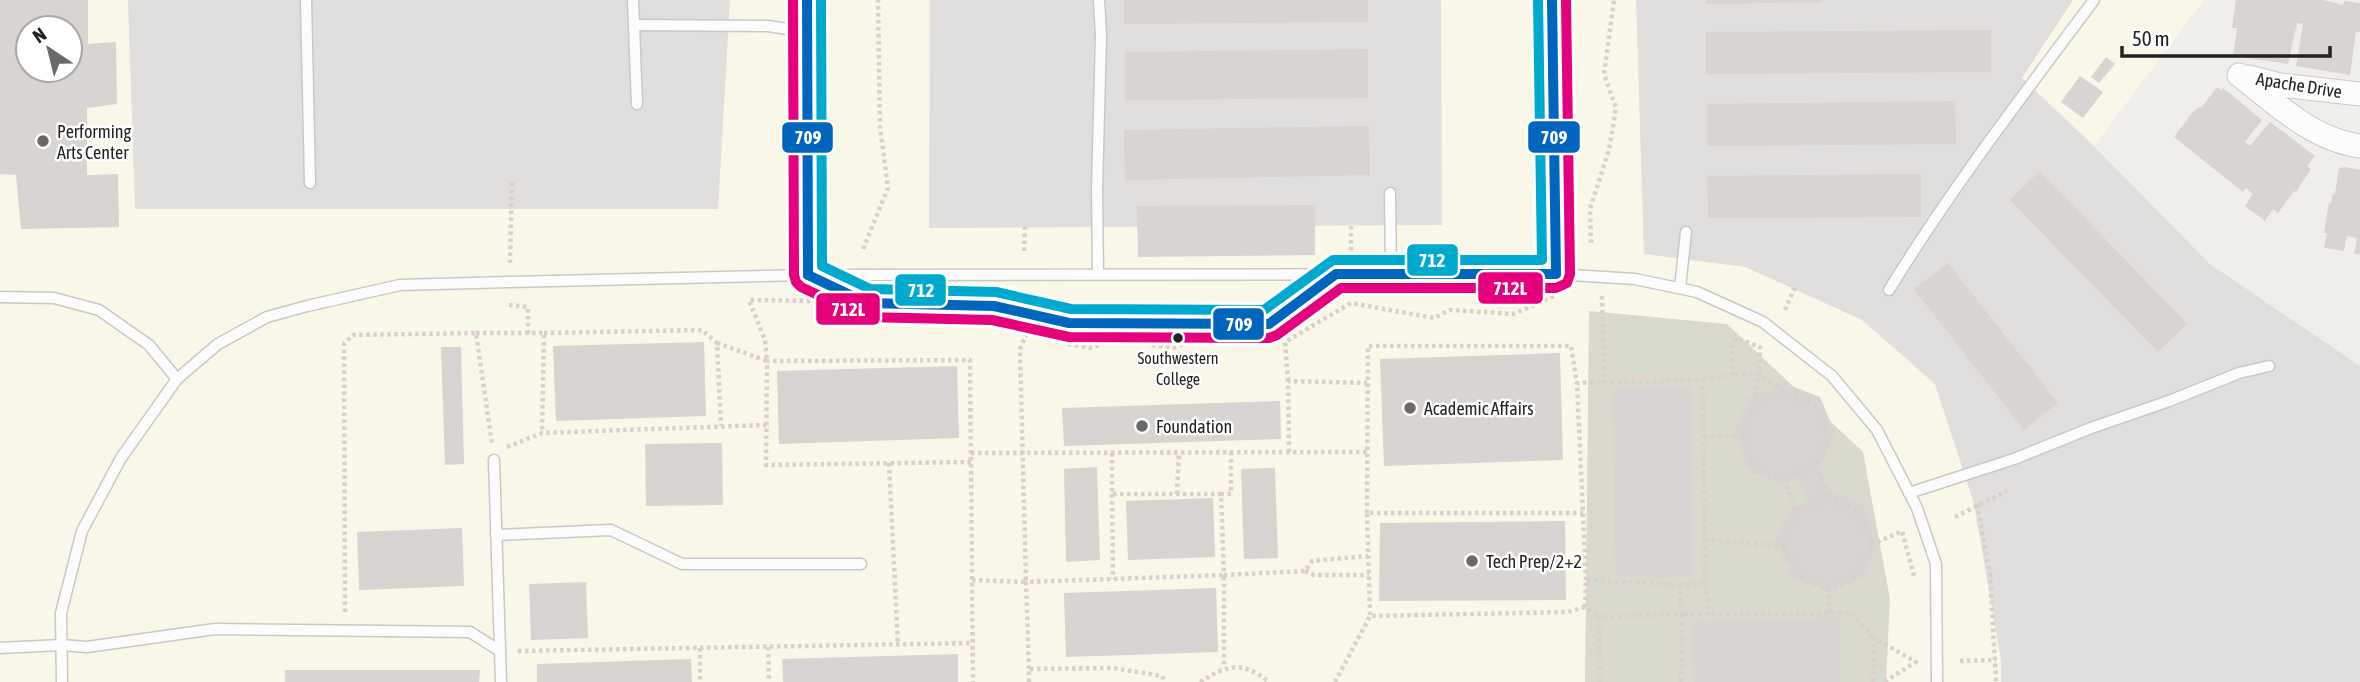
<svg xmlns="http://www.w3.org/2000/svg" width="2360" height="682" font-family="'Asap Condensed',sans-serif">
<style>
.education{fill:#f8f7e8;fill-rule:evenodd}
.construction{fill:#d9d9cd}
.parking{fill:#e0dfde}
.building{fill:#d7d4d2;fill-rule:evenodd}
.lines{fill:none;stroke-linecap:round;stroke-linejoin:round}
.service-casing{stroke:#c9c8c7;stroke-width:13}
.minor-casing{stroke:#c9c8c7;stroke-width:25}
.path{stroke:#dccecd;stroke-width:4.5;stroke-dasharray:3.5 3.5;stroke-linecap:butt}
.service{stroke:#fdfcfc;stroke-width:10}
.minor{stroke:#fdfcfc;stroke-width:23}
.bus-1-casing{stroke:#fff;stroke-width:16}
.bus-2-casing{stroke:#fff;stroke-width:16}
.bus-3-casing{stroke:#fff;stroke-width:16}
.bus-1{stroke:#0065bd;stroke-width:10}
.bus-2{stroke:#e5007d;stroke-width:10}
.bus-3{stroke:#00a9ce;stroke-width:10}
.poi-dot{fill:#6a6968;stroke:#fff;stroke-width:2.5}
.bus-dot{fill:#222;stroke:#fff;stroke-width:2.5}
.labels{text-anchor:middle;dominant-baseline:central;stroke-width:5;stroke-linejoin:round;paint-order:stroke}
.bus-label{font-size:16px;fill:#222;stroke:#fff}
.street-label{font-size:18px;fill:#222;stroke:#fff}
.poi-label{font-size:18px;fill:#222;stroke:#fff;text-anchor:start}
.line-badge{stroke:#fff;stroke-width:2.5}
.badge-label{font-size:19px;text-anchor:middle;font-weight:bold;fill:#fff}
</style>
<rect width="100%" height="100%" fill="#f0eeeb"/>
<path class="education" d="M0,0H2204L2094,146L2210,264L2360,366V682H0ZM28,28H70V70H28Z"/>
<path class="construction" d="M1589,311L1727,324L1863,452L1890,599L1886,682H1585Z"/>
<g class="parking">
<path d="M128,0H730L718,209H135Z"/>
<path d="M930,0H1441L1442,225L929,228Z"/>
<path d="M1636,0H2073L2022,78L2094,146L2210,264L2360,366V682H2001V660L1974,504L1935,384L1862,320L1794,289L1745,267L1644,254Z"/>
</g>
<g class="building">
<path d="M0,0H88V44L116,42L117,104L87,108V175L118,174L119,227L21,229L16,175L0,174ZM28,28H70V70H28Z"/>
<path d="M1124,0H1368V22L1124,24Z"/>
<path d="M1706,0H1822V2L1706,4Z"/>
<path d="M2236,0H2324L2343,5L2344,1L2360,3V32H2356L2350,75L2296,66L2303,24L2297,23L2288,64L2233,56L2237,28H2232Z"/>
<path d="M1991,30V72L1706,74V32Z"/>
<path d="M1368,49V98L1125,100V52Z"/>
<path d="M2106,57L2115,64L2099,83L2091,77Z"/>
<path d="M2080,76L2103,92L2083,118L2061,102Z"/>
<path d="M2217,87L2222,91L2223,88L2262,120L2245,142L2250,146L2270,122L2315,156L2307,166L2311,169L2296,192L2294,191L2278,213L2273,209L2265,221L2245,206L2253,194L2246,188L2243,192L2174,137L2192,113L2199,107L2201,108Z"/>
<path d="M1955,101L1956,144L1707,146V104Z"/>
<path d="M1369,126L1370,175L1125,180L1124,130Z"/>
<path d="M2346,167L2360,170V254H2354L2357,238L2347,236L2344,251L2324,248L2327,233H2324L2329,203H2331L2333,194H2335L2339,168Z"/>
<path d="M2040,171L2187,324L2158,352L2010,200Z"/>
<path d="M1921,174V217L1708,218L1707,176Z"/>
<path d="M1315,205V255L1138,257L1137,206Z"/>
<path d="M1948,263L2058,403L2024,430L1914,289Z"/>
<path d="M704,342L706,416L556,421L553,346Z"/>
<path d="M441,347H461L464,464L445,465Z"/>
<path d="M1560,353L1563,460L1384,466L1380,359Z"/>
<path d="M957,366L959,438L779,444L777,371Z"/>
<path d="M1784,383L1820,397L1835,433L1819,471L1827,490L1863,504L1879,539L1865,576L1828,591L1791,577L1776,540L1788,511L1807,503L1797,479L1784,485L1749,470L1734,433L1748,397Z"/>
<path d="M1692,387L1693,576L1615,577L1613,388Z"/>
<path d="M1280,401L1281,439L1064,446L1062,408Z"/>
<path d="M722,443L723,505L646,506L645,444Z"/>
<path d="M1097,467L1100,560L1066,562L1064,469Z"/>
<path d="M1275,468L1278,558L1244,559L1241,469Z"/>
<path d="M1213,498L1215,557L1128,560L1126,501Z"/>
<path d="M1565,521L1566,600L1379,601L1380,523Z"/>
<path d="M462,528L464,586L359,590L357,532Z"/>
<path d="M586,582L588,638L531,640L529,584Z"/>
<path d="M1216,588L1218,652L1066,657L1064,593Z"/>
<path d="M1839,617L1841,682H1694L1692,622Z"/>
<path d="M958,654V682H783L782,659Z"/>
<path d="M691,659L692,682H537V664Z"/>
<path d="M285,670H480L479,682H285Z"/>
</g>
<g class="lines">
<g class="service-casing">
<g id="service">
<path d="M306,0L310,183"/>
<path d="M633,0L637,104"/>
<path d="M807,0L808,275L867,303L994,306L1069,323L1269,324L1336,274"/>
<path d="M1552,0L1556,274"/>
<path d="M634,25L768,26L807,32"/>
<path d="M1390,193L1391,274"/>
<path d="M1098,274L1097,189L1101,36L1099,0"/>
<path d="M1680,288L1686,232"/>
<path d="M1889,290C1951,189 2023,95 2094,0"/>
<path d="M0,297L54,298L99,310L149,345L177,379"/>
<path d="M494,460L501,682"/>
<path d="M1909,493L2014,459L2091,428L2169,401L2239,373L2269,366"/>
<path d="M496,535L611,530L682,564H861"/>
<path d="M0,648L61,645L87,647L215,629L470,632L500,651"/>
<path d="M62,682L61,613L82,531L121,458L177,379L218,344L267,317L307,306L400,285L510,282L808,275L1556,274L1635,279L1697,292L1763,322L1832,376L1877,430L1917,508L1936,564L1937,682"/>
</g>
</g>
<g class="minor-casing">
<g id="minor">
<path d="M2239,75C2275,103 2313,140 2360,146"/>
<path d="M2248,77L2280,85L2360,94"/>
</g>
</g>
<g class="path">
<path d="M1351,226V254"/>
<path d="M1591,243L1590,209L1609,150L1616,108L1604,74L1614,0"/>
<path d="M863,249L888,188L880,127L878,0"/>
<path d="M1024,251L1025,227"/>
<path d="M510,263L512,179"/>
<path d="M1602,296L1604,382"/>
<path d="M509,305L528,307V334"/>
<path d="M1785,310L1795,287"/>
<path d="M476,333H544L542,433"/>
<path d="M544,333L702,330L717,343L721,426"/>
<path d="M717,343L767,361L765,340L749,300L813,301"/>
<path d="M1068,344L1090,348L1103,344"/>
<path d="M1152,345L1173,348L1184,344"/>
<path d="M1703,380L1732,374V345L1736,338L1760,347L1759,374H1732"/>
<path d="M1288,381L1285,342L1351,303L1434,318L1450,310L1514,314L1556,295"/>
<path d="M1754,403L1759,374L1782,391"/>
<path d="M1704,437L1741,436"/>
<path d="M507,447L542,433L766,425"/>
<path d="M1231,452V494H1221L1224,575L1305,571L1312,561L1368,556"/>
<path d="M1289,452L1288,381L1367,383"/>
<path d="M971,453L1367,452"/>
<path d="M1112,453V494H1221"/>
<path d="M971,462L766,465L767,361L970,360L973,682"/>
<path d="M889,463L898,645"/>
<path d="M1816,466L1831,499"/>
<path d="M1784,477L1754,472L1741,436L1754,403L1783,392L1817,406L1829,437L1816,466L1784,477L1795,511"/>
<path d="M1112,494L1113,579"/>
<path d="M1177,494L1179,452"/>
<path d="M1977,504L1990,574L1996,682"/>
<path d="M1367,513L1368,346H1571L1577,383"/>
<path d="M1955,517L2007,491"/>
<path d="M1705,540L1784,546"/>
<path d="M1871,545L1902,531L1914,576"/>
<path d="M1305,571L1314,575H1369"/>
<path d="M972,580L1026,582L1020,349L1026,335L1028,336"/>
<path d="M1586,580L1577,383L1703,380L1705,583"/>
<path d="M1679,585L1705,583L1710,614"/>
<path d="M1585,607L1586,580L1679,585L1682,614L1599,617"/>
<path d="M345,612L344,344L353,335L476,333L492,444"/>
<path d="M1829,613V590L1857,576L1871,545L1860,513L1831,499L1795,511L1784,546L1797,576L1829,590"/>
<path d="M1370,615L1367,513H1583"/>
<path d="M768,647L769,682"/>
<path d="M700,648V682"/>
<path d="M518,651L972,643"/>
<path d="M1960,661L1996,660"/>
<path d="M1029,669L1026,582L1224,575V668"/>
<path d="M1029,682V669L1113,668L1162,676L1165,682"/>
<path d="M1200,682C1228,665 1241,660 1269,682"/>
<path d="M1335,682L1370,616L1568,612L1585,607L1599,617L1600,682"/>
<path d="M1681,682L1682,614L1850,613L1874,638"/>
<path d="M1873,682L1874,638L1916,662L1884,682"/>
</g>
<use href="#service" class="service"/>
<use href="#minor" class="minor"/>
<g class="bus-1-casing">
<g id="bus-1">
<path d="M807,0L808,275"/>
<path d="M1552,0L1556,274"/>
<path d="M808,275L867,303L994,306L1069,323L1269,324L1336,274H1556"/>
</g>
</g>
<g class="bus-2-casing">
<path id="bus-2" d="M793,0L794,275L796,282L801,287L865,317L992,320L1069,337L1269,338L1277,335L1341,288H1556L1567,283L1570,274L1566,0"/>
</g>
<g class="bus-3-casing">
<path id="bus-3" d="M821,0L822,266L870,289L996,292L1071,309L1264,310L1333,260H1542L1538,0"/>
</g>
<use href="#bus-1" class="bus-1"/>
<use href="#bus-2" class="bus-2"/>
<use href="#bus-3" class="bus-3"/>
</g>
<g class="poi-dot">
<circle cx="43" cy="141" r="7"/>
<circle cx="1410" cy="408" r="7"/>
<circle cx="1142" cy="426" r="7"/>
<circle cx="1472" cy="561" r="7"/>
</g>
<circle class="bus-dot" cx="1178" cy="338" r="6"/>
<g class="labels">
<g class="bus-label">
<text x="1178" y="358">Southwestern<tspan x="1178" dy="21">College</tspan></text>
</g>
<g class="street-label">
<text transform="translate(2299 85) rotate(9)">Apache Drive</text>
</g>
<g class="poi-label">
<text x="57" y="131">Performing<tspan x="57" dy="21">Arts Center</tspan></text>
<text x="1424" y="408">Academic Affairs</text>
<text x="1156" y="426">Foundation</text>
<text x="1486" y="561">Tech Prep/2+2</text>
</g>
</g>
<g class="line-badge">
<rect x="1527" y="120" width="54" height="34" rx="7" fill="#0065bd"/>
<rect x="781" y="121" width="53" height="33" rx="7" fill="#0065bd"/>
<rect x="1406" y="243" width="53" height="34" rx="7" fill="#00a9ce"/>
<rect x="1477" y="271" width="67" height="34" rx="7" fill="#e5007d"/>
<rect x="894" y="273" width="53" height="34" rx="7" fill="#00a9ce"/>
<rect x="815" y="292" width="66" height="34" rx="7" fill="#e5007d"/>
<rect x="1212" y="307" width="53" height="34" rx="7" fill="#0065bd"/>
</g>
<g class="badge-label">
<text x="1554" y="144">709</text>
<text x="808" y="144">709</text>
<text x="1432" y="267">712</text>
<text x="1510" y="295">712L</text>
<text x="921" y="297">712</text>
<text x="848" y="316">712L</text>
<text x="1239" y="331">709</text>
</g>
<g transform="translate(49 49) rotate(325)"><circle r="33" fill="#ffffff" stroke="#a7a7a7" stroke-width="2"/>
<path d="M0-5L12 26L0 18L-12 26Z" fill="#6a6968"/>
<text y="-10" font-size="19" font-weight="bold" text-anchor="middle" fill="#222222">N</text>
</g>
<path d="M2122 46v10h208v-10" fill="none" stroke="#222222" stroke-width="3.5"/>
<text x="2132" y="46" font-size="21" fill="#222222" stroke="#ffffff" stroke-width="5" paint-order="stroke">50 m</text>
</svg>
